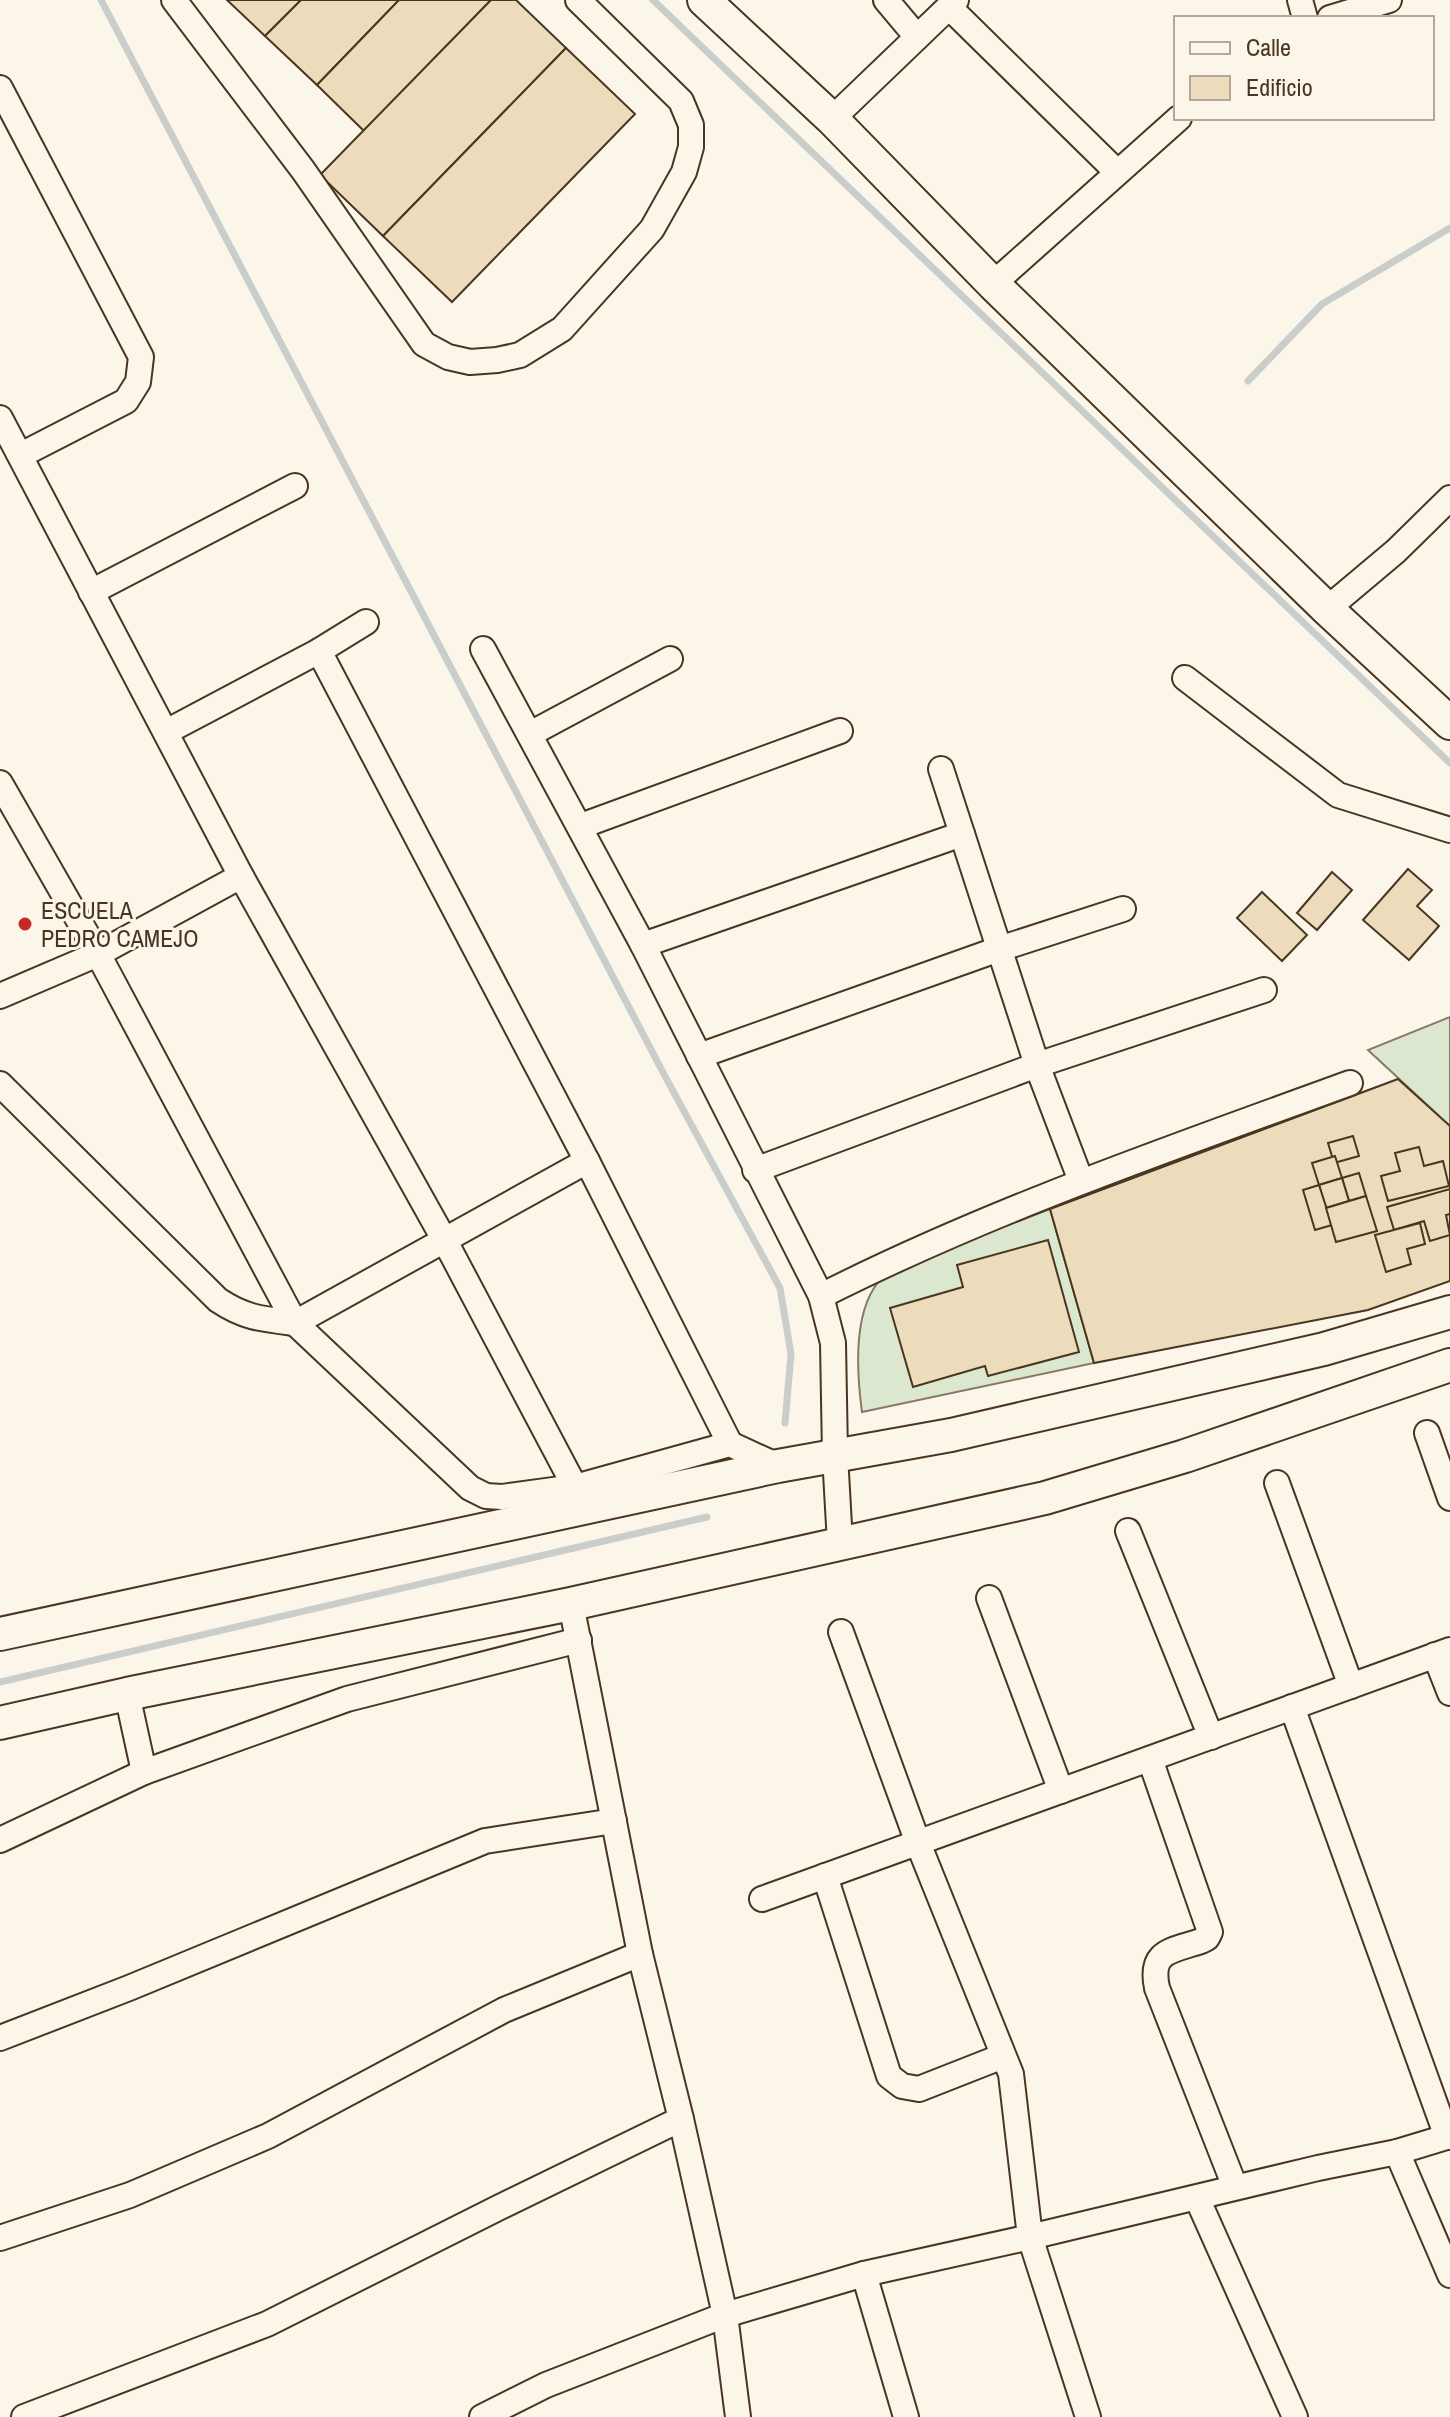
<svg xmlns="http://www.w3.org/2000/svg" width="1450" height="2417" font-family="'Archivo Narrow',sans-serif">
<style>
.grass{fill:#dce7d0;stroke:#887966;stroke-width:2}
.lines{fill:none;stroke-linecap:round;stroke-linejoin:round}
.stream{stroke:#c9cecd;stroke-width:7}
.building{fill:#ecdcbc;stroke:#4a3520;stroke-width:2}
.minor-casing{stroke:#4a3520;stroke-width:28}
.major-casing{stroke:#4a3520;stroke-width:36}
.minor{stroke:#fbf6e9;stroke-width:24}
.major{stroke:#fbf6e9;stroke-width:32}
.poi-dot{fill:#c62828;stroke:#fbf6e9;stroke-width:3}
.labels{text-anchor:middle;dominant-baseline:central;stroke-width:6;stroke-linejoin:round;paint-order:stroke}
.poi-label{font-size:24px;fill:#4a3520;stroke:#fbf6e9;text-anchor:start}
</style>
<rect width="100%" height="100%" fill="#fbf6e9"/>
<g class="grass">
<path d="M1450,1017V1126L1368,1050Z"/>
<path d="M1050,1209L1094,1363L862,1412C857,1375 853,1321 874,1288C878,1281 885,1275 891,1269Z"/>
</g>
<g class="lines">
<g class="stream">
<path d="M101,0L666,1078L780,1288L791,1354L785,1423"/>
<path d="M653,0L1450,763"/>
<path d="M1248,381L1322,304L1450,228"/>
<path d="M0,1682L707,1517"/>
</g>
</g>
<g class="building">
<path d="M227,0H301L265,36Z"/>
<path d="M301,0H399L317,85L265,36Z"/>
<path d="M399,0H491L364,131L317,85Z"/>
<path d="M491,0H516L566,48L383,236L320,175Z"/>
<path d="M566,48L635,114L452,302L383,236Z"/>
<path d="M1408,869L1432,890L1417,906L1439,926L1409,960L1363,920Z"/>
<path d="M1332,872L1352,890L1317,930L1297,913Z"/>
<path d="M1262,892L1307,935L1282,961L1237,918Z"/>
<path d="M1398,1079L1450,1126V1281L1368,1310L1094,1363L1050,1209Z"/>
<path d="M1353,1136L1359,1156L1334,1163L1328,1143Z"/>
<path d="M1419,1147L1424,1166L1443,1161L1449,1186L1388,1201L1381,1176L1400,1171L1395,1153Z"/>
<path d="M1335,1156L1342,1178L1319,1185L1312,1163Z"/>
<path d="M1359,1173L1366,1196L1349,1201L1342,1178Z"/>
<path d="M1342,1178L1349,1201L1326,1208L1319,1185Z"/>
<path d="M1319,1185L1332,1225L1315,1230L1303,1190Z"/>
<path d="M1450,1189V1214L1446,1215L1450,1235L1430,1241L1424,1221L1394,1230L1387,1207Z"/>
<path d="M1366,1196L1377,1231L1336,1242L1326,1208Z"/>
<path d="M1420,1223L1425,1244L1407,1249L1411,1264L1386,1272L1375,1235Z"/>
<path d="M1048,1240L1079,1352L988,1376L985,1366L913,1387L890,1308L963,1287L957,1265Z"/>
</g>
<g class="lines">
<g class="minor-casing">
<g id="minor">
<path d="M174,0L303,170L424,344L448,357L470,362L497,360L520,355L562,329L652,229L684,172L691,147V125L681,101L578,0"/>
<path d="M886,0L917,37"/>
<path d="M1300,0L1305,18"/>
<path d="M949,7L1117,172"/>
<path d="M1330,18L1389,0"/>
<path d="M0,88L141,357L138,382L126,401L21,455"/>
<path d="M832,119L956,0"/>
<path d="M993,284L1179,118"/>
<path d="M0,418L241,876L445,1241L575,1487"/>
<path d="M91,592L295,486"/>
<path d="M1327,609L1396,551L1450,498"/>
<path d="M483,649L643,945L821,1296L833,1343L835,1455L840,1543"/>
<path d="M319,651L587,1161L730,1444"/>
<path d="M1185,678L1338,795L1450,830"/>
<path d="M166,732L319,651L366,622"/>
<path d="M530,734L670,659"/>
<path d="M941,769L1037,1065L1081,1181"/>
<path d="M0,783L98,954L295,1323L470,1488L486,1496L502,1497L575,1487L730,1444L778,1466"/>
<path d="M581,826L840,731"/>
<path d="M643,945L962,834"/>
<path d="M0,996L98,954L241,876"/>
<path d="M699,1056L999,949L1123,909"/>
<path d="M0,1084L218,1300C245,1318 262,1319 295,1323L587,1161"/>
<path d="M755,1170L1037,1065L1264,990"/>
<path d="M821,1296C991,1210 1172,1148 1350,1083"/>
<path d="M1427,1433L1450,1498"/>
<path d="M1277,1483L1351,1686"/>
<path d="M1128,1531L1211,1737"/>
<path d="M989,1598L1061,1791"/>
<path d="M571,1604L640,1954L681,2119L725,2315L738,2417"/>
<path d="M841,1632L918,1843L1011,2074L1030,2237L1088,2417"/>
<path d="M1435,1655L1450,1693"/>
<path d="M127,1694L144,1772"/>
<path d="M1292,1707L1447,2137"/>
<path d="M1150,1759L1210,1932L1207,1938L1201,1941C1172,1951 1149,1950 1157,1988L1235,2187"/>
<path d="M0,1840L144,1772L347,1699L579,1640"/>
<path d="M825,1876L889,2076L902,2086L919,2089L1003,2056"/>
<path d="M762,1899L1450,1650"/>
<path d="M0,2038L129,1988L485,1841L614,1821"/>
<path d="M1397,2152L1450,2275"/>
<path d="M1197,2198L1295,2417"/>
<path d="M0,2238L130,2195L268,2136L504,2010L640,1954"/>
<path d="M864,2274L906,2417"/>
<path d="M24,2417L267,2324L500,2207L681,2119"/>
<path d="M482,2417L546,2385L725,2315L864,2274L1030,2237L1318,2168L1397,2152L1450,2136"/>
</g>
</g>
<g class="major-casing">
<g id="major">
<path d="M704,0L832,119L993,284L1327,609L1450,723"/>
<path d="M0,1634L778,1466L951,1435L1324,1349L1450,1312"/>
<path d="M0,1723L127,1694L571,1604L1045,1498L1185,1456L1450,1365"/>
</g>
</g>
<use href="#minor" class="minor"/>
<use href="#major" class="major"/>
</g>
<circle class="poi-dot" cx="25" cy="924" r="8"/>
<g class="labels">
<g class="poi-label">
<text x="41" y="910">ESCUELA<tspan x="41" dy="28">PEDRO CAMEJO</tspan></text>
</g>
</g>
<rect x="1174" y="16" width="260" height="104" fill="#fbf6e9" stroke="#b4a999" stroke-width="2"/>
<rect x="1190" y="42" width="40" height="12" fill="#fbf6e9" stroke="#b4a999" stroke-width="2"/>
<text x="1246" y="56" font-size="24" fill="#4a3520">Calle</text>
<rect x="1190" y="76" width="40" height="24" fill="#ecdcbc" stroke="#b4a999" stroke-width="2"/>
<text x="1246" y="96" font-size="24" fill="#4a3520">Edificio</text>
</svg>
